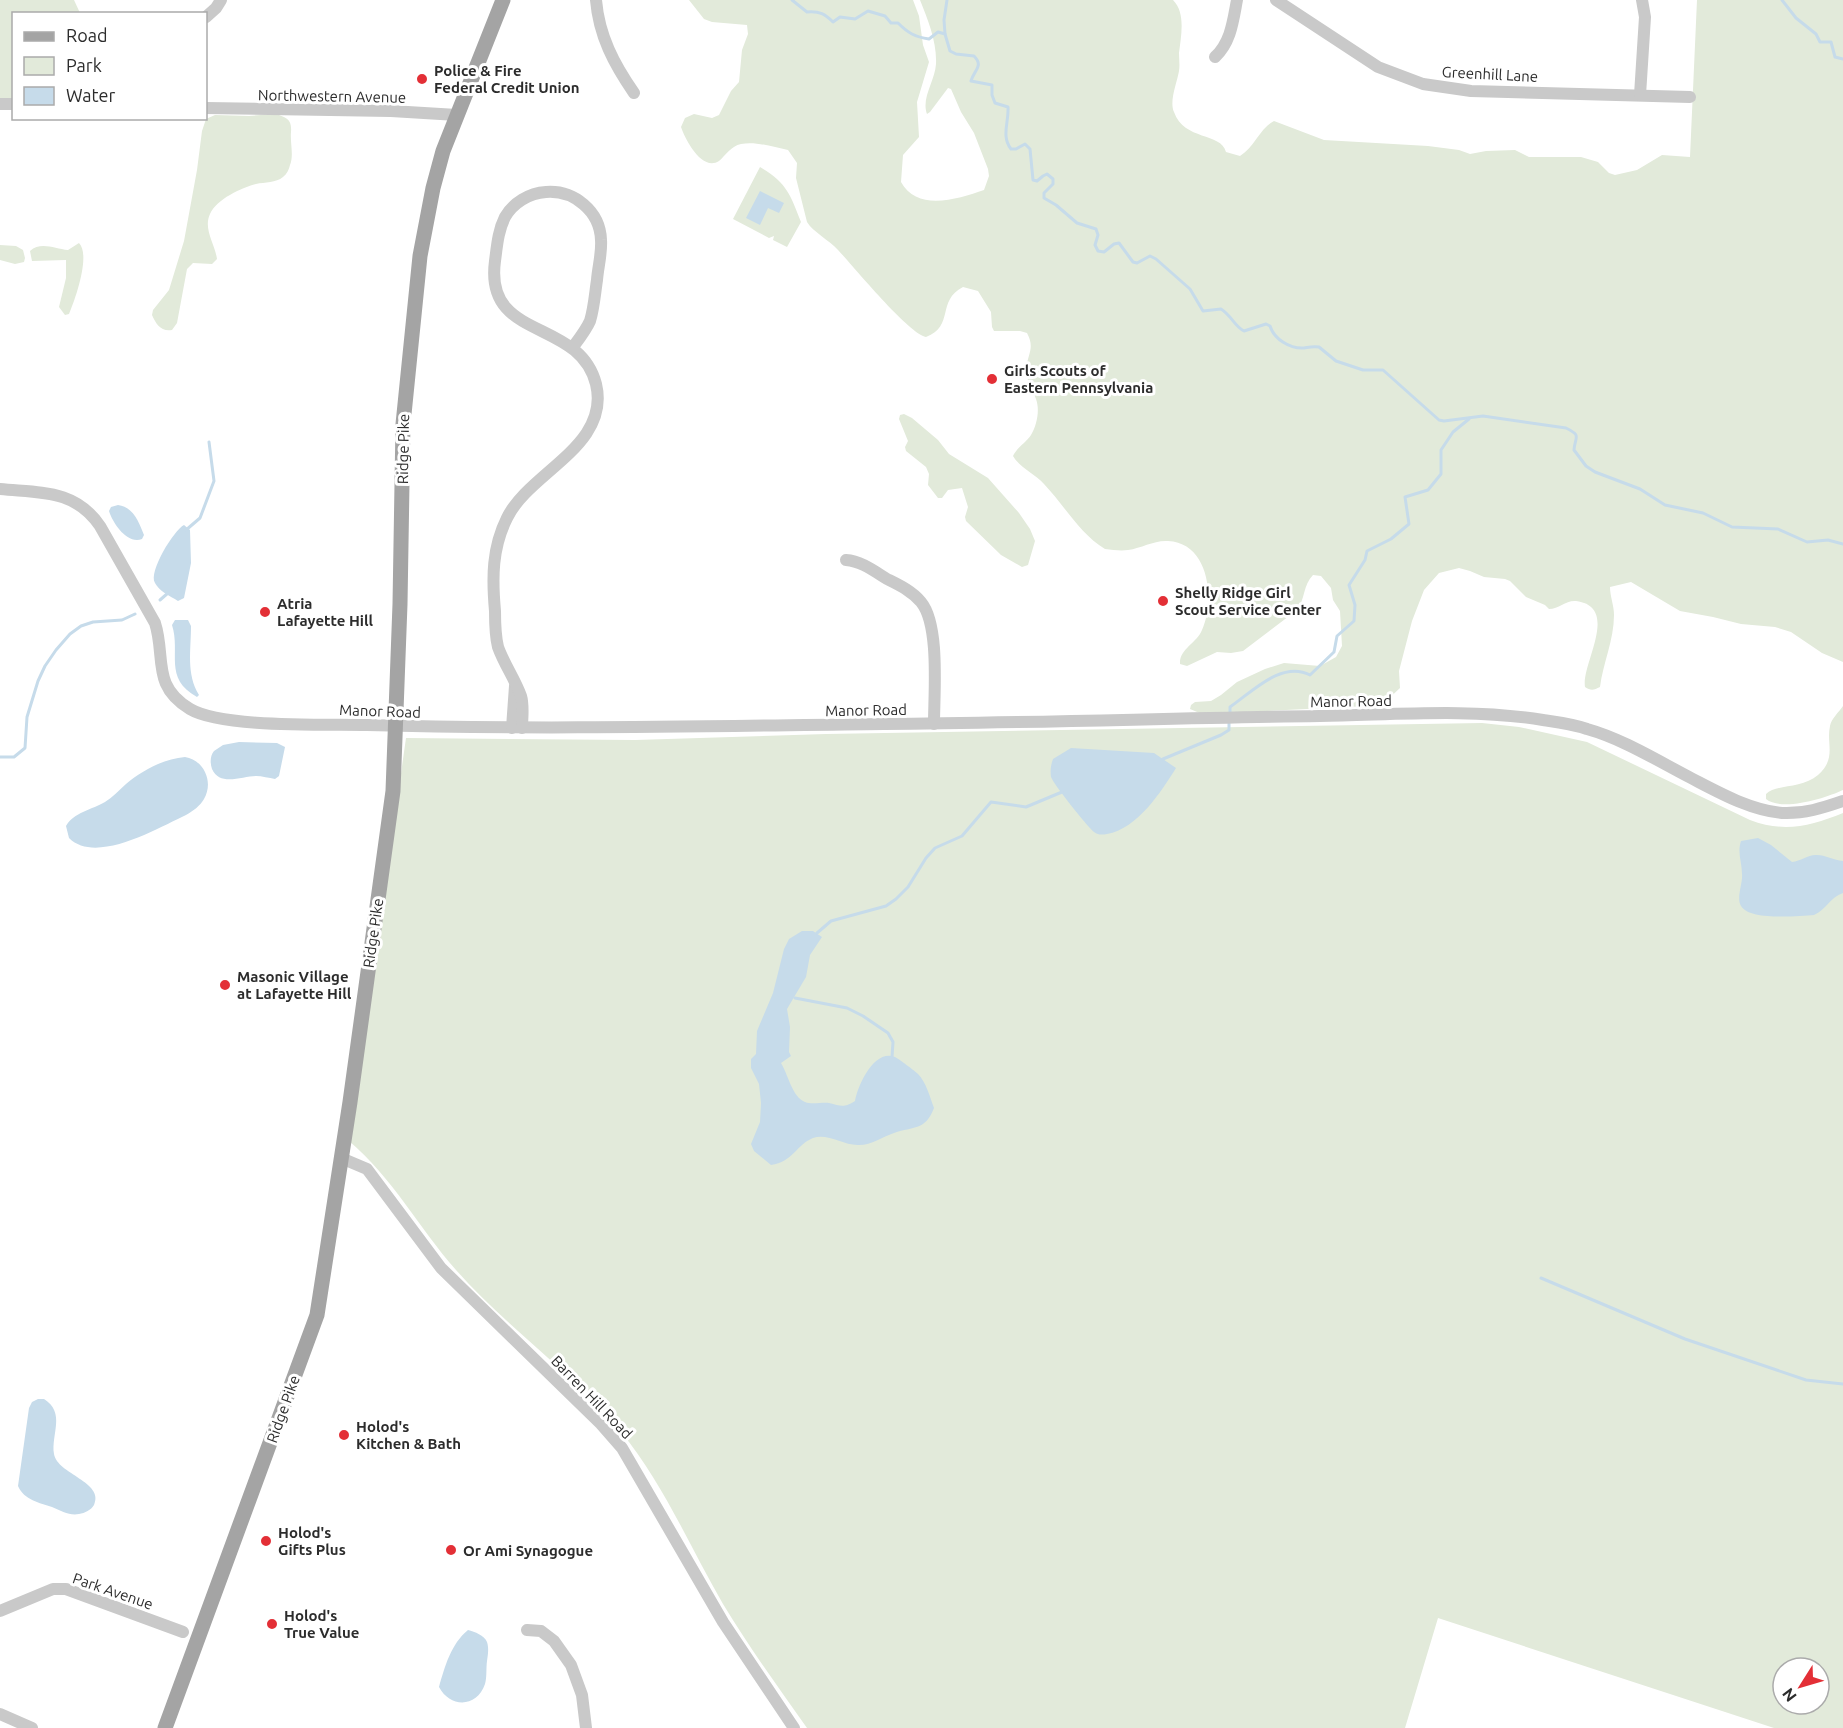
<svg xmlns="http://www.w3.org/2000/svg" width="1843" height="1728" font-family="Ubuntu,sans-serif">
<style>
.green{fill:#e2eada;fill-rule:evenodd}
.water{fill:#c6dbea}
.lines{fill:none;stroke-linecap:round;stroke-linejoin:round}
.stream{stroke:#c6dbea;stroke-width:3}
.minor{stroke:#c9c9c9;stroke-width:12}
.major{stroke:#a4a4a4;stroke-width:15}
.poi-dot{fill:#e32f36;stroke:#fff;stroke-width:2}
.labels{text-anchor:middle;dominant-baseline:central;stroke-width:6;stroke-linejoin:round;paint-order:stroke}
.poi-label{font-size:15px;font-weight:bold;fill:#2c2c2c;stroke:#fff;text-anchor:start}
.street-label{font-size:15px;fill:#2c2c2c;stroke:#fff}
</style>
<rect width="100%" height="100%" fill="#fff"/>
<g class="green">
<path d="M0,0H74L80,13L14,14L13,101H0Z"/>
<path d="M689,0H913L919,16L923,45L929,62L917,102L919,137L903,155L901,182C917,212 958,199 984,190L989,176L988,169L974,133L961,112L951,89L948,88L930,112L927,114C921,98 935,81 936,64C937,42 928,20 920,0H1173C1186,13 1181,36 1179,53C1179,59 1180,65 1179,71C1177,83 1169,101 1174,112C1184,141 1221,132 1226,152L1240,156C1254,148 1260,128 1274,121L1324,140L1428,146L1459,150L1470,154L1486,151L1515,150L1529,157H1581L1598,162L1609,173L1615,175L1637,170L1662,155L1690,157L1697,0H1843V662L1822,653L1791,632L1775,627L1741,624L1713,617L1680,611L1631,582L1610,587C1610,596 1614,606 1614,615C1614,640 1603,663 1600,687C1594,690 1591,691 1585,687C1581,664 1621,607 1576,601C1566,600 1559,609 1549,609L1545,605L1526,597L1510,581L1505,579L1484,577L1470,571L1459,568L1439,573L1424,590L1412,621L1399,671L1400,688L1384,703L1369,706L1202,714L1190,709L1191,705L1195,702L1211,701L1221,695L1237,682L1265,669L1284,663L1320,666L1336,657L1342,646L1340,611L1333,600L1331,588L1321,576L1313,575C1303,585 1305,600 1297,610L1243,651L1231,653L1217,652L1187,666L1180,664C1179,649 1197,643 1202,630C1215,601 1210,543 1168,541C1154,540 1142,548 1128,550C1121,551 1113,550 1105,549C1080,534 1064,505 1044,484C1034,473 1020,468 1013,456C1017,447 1026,443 1031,435C1037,425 1040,410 1036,399C1032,389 1026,380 1026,369C1028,353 1035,348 1027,333L1020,331H994L992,327L991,312L978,291L963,287C936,301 955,326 926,337C909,334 853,266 838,250C829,240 813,232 807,222L796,178L797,163L788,150C773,147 756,141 741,144C731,146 726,155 719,161C702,172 685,139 681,127L685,118L694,114L712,118L719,115L731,91L739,82L742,50L748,34L747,25L712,22L704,19Z"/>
<path d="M275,114C287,117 292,120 291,132C290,143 294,155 290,165C289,169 287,174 283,177C276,183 265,182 256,184C241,188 217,199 210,214C203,229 215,244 217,259L212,264L193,263L187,269L177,323L172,330C161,332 156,324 152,315L153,310L169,290L184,241L197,170L202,131L206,119L215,115L249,116Z"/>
<path d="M760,167C787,183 790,194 801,222L787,247L773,240L774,236L769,238L733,219Z"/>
<path d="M79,243C91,255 75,300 69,314L65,315L59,307L66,278V260L32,261L30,251C41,241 55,249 68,250Z"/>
<path d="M0,245L16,246L23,250L25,258L24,262L15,264L0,260Z"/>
<path d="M904,414L912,418L938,440L949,454L988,478L1019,513L1030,529L1035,541L1028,565L1022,567L1001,555L966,521L965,517L968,507L962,488L948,490L942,498H938L928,485L929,474L926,467L906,451L905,447L908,441L899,419L900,415Z"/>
<path d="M1843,706V790C1826,798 1782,812 1766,799V794C1776,784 1802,789 1818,775C1837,758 1826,744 1830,726C1831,719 1839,712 1843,706Z"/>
<path d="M1482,723L1519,727L1587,742L1750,820C1784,833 1811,826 1843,813V1728H1774L1438,1618L1405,1728H807C778,1687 749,1647 723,1604C690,1547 663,1483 621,1432C573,1372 507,1328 456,1270C419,1228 392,1177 349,1141L406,738L635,740L826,734ZM1783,1668H1819V1704H1783Z"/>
</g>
<g class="water">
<path d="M760,191L784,203L779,213L768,208L760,225L746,218Z"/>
<path d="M118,505C134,507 139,523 144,535L142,539C128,545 113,524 109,511L111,507Z"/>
<path d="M184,525L190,530L191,563L184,598L178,601C170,596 159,591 155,583C148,572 174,530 184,525Z"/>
<path d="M175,620H188L191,626C191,650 186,674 199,695L197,697C163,678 181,653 172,625Z"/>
<path d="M239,742L277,743L285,747L279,776L275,779C269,778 262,776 256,776C242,776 220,787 212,769C210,763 210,756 214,751L223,745Z"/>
<path d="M1071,748L1154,753L1176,768C1161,792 1137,829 1107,834C1102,835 1098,835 1094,832C1087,826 1054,785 1051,777C1050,771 1051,764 1053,759Z"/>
<path d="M185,757C204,760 214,782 204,799C200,806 193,811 186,815C158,828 96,865 69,838L66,826C73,813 93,809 105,802C113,797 119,790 126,784C143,770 163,759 185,757Z"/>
<path d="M1758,838L1771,845L1792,862C1801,861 1809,854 1817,855C1825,855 1834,860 1843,861V893C1830,897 1826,910 1814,915C1798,916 1750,921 1741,906C1736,898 1743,883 1742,874C1742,862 1737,853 1741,841Z"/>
<path d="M802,931H813L822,937L810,955L806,977L787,1009L790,1027L789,1052L791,1056L781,1063C788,1074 792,1097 805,1102C812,1105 822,1102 829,1103C841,1106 844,1108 855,1101C858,1085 874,1049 895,1057C899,1059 915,1071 918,1074C926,1082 930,1097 934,1108C925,1131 914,1126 894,1133C882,1137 872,1145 859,1145C844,1146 828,1133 813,1138C796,1145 793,1162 771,1165L754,1151L751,1144L760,1122L761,1103L759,1084L751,1068V1059L756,1054L757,1031L773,993L784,949L789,939Z"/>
<path d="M38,1399H44C66,1413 51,1434 54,1454C57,1474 105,1482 94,1505C91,1510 85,1513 79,1514C70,1516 61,1511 52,1507C40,1503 24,1500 18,1486L29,1408L32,1402Z"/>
<path d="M468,1630C475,1632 484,1635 487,1642C489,1648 488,1655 487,1661C486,1668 487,1678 485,1684C477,1708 450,1708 439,1687C445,1666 451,1644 468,1630Z"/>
</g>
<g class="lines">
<g class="stream">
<path d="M792,0L807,12C820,11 825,14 833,22L840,17L855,19L868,11L885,16L891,23H898C908,33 915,37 929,39L938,32L945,34L950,51L956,54L974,56C984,66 974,70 971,81L992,85V95L995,103L1008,107C1009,122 1001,136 1011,149H1016L1025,144L1030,149L1033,180L1037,181L1043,176L1047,174L1053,179V184L1044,193V198L1056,205L1077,223L1096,229L1098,235L1095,245L1098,251L1104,252L1114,244L1119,243L1133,262L1137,263L1150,256L1156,259L1190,289L1203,311L1221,309C1231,315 1235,327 1244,331L1266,324L1270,326C1274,339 1290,349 1304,348C1310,347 1313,346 1319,347L1336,361L1363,370H1383L1439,420L1444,421L1483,416L1566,428C1582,436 1575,436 1574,450L1586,466L1595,472L1640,489L1665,505L1703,513L1732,527L1778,529L1807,542L1828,540L1843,544"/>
<path d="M1782,0L1796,18L1816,34L1820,42H1831L1835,57L1843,59"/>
<path d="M945,34L944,20L947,0"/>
<path d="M186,530L200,518L214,481L209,442"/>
<path d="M160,600L168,593"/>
<path d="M1230,716V707C1252,692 1282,660 1310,675L1334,652L1337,636L1354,621L1355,605L1349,585L1365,560L1367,551L1391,539L1409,524L1405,497L1428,490L1441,474V450L1453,432L1469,419"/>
<path d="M0,757H14L25,748L27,717L38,681L45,666L56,650L70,634L81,626L93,622L122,620L135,614"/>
<path d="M1163,759L1221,735L1229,730V722"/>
<path d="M817,933L831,921L886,906L896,899L908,887L926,858L935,848L962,836L991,802L1026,807L1062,792"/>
<path d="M795,998L847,1008L863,1016L888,1033L893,1042L892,1057"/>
<path d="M1541,1278L1685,1339L1806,1380L1843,1384"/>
</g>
<g class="minor">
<path d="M596,0C599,36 614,64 634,93"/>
<path d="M1276,0L1378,67L1423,84L1471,91L1690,97"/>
<path d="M206,17L216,8L221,0"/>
<path d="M1215,57C1231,42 1233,21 1237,0"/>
<path d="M1640,95L1645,17L1642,0"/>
<path d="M0,104H14"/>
<path d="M206,108L391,111L457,115"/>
<path d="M0,489C40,493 75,489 100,526L155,623C166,657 151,686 190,709C222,728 326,724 367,725C539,730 711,726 884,724C1029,723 1175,718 1320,716C1394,715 1470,708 1543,720C1557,722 1573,724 1587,729C1623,739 1658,761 1691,778C1720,793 1750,810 1782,813C1804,814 1823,808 1843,801"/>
<path d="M846,560C861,561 874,571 887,579C899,585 912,591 921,602C940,625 934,693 934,724"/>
<path d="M512,728L515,686"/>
<path d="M522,728C522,718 524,706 521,696C515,679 504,664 498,647C495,635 495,622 495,611C492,578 492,548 507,518C529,472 611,446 596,384C579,317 484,342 495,261C497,246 498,231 505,217C513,203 529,193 546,192C574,190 600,211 601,240C602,253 598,267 597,280C595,293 594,308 590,321C586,330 579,339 573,347"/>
<path d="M341,1158L367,1169L441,1268L601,1424L622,1448L723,1622L794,1728"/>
<path d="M0,1611L53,1589H66L183,1632"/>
<path d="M527,1630L541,1631L554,1641L571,1665L582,1695L586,1728"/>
<path d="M0,1714L32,1728"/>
</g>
<path class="major" d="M165,1728L317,1315L350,1102L393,791L400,604L403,424L420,256L433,188L443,151L503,0"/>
</g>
<g class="poi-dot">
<circle cx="422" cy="79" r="6"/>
<circle cx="992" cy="379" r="6"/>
<circle cx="1163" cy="601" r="6"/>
<circle cx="265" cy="612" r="6"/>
<circle cx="225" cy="985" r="6"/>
<circle cx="344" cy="1435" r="6"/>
<circle cx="266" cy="1541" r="6"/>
<circle cx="451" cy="1550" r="6"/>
<circle cx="272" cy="1624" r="6"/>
</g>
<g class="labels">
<g class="poi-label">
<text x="434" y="70">Police &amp; Fire<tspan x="434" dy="17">Federal Credit Union</tspan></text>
<text x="1004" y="370">Girls Scouts of<tspan x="1004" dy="17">Eastern Pennsylvania</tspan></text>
<text x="1175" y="592">Shelly Ridge Girl<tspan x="1175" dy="17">Scout Service Center</tspan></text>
<text x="277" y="603">Atria<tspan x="277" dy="17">Lafayette Hill</tspan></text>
<text x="237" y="976">Masonic Village<tspan x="237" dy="17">at Lafayette Hill</tspan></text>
<text x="356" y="1426">Holod's<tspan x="356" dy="17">Kitchen &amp; Bath</tspan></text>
<text x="278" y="1532">Holod's<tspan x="278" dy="17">Gifts Plus</tspan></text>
<text x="463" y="1550">Or Ami Synagogue</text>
<text x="284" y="1615">Holod's<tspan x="284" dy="17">True Value</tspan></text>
</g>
<g class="street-label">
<text transform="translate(1490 74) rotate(3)">Greenhill Lane</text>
<text transform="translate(332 96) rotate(1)">Northwestern Avenue</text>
<text transform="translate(403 449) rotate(-89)">Ridge Pike</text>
<text transform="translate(1351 701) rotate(-1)">Manor Road</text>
<text transform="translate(866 710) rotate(-1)">Manor Road</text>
<text transform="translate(380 711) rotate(2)">Manor Road</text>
<text transform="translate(373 933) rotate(-82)">Ridge Pike</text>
<text transform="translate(592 1397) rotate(46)">Barren Hill Road</text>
<text transform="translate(283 1409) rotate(-70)">Ridge Pike</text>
<text transform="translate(113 1591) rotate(19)">Park Avenue</text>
</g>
</g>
<rect x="12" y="12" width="195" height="108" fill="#ffffff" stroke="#ababab" stroke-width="1.5"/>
<rect x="24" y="32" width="30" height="9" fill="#a4a4a4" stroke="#ababab" stroke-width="1.5"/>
<text x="66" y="42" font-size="18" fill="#2c2c2c">Road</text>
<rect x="24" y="57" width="30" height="18" fill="#e2eada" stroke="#ababab" stroke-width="1.5"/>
<text x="66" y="72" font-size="18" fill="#2c2c2c">Park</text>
<rect x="24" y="87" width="30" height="18" fill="#c6dbea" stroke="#ababab" stroke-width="1.5"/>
<text x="66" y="102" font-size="18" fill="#2c2c2c">Water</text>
<g transform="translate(1801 1686) rotate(233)"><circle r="28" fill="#ffffff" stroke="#ababab" stroke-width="1.5"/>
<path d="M0-4.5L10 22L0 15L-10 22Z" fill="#e32f36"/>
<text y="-9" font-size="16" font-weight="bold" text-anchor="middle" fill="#2c2c2c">N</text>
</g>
</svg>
